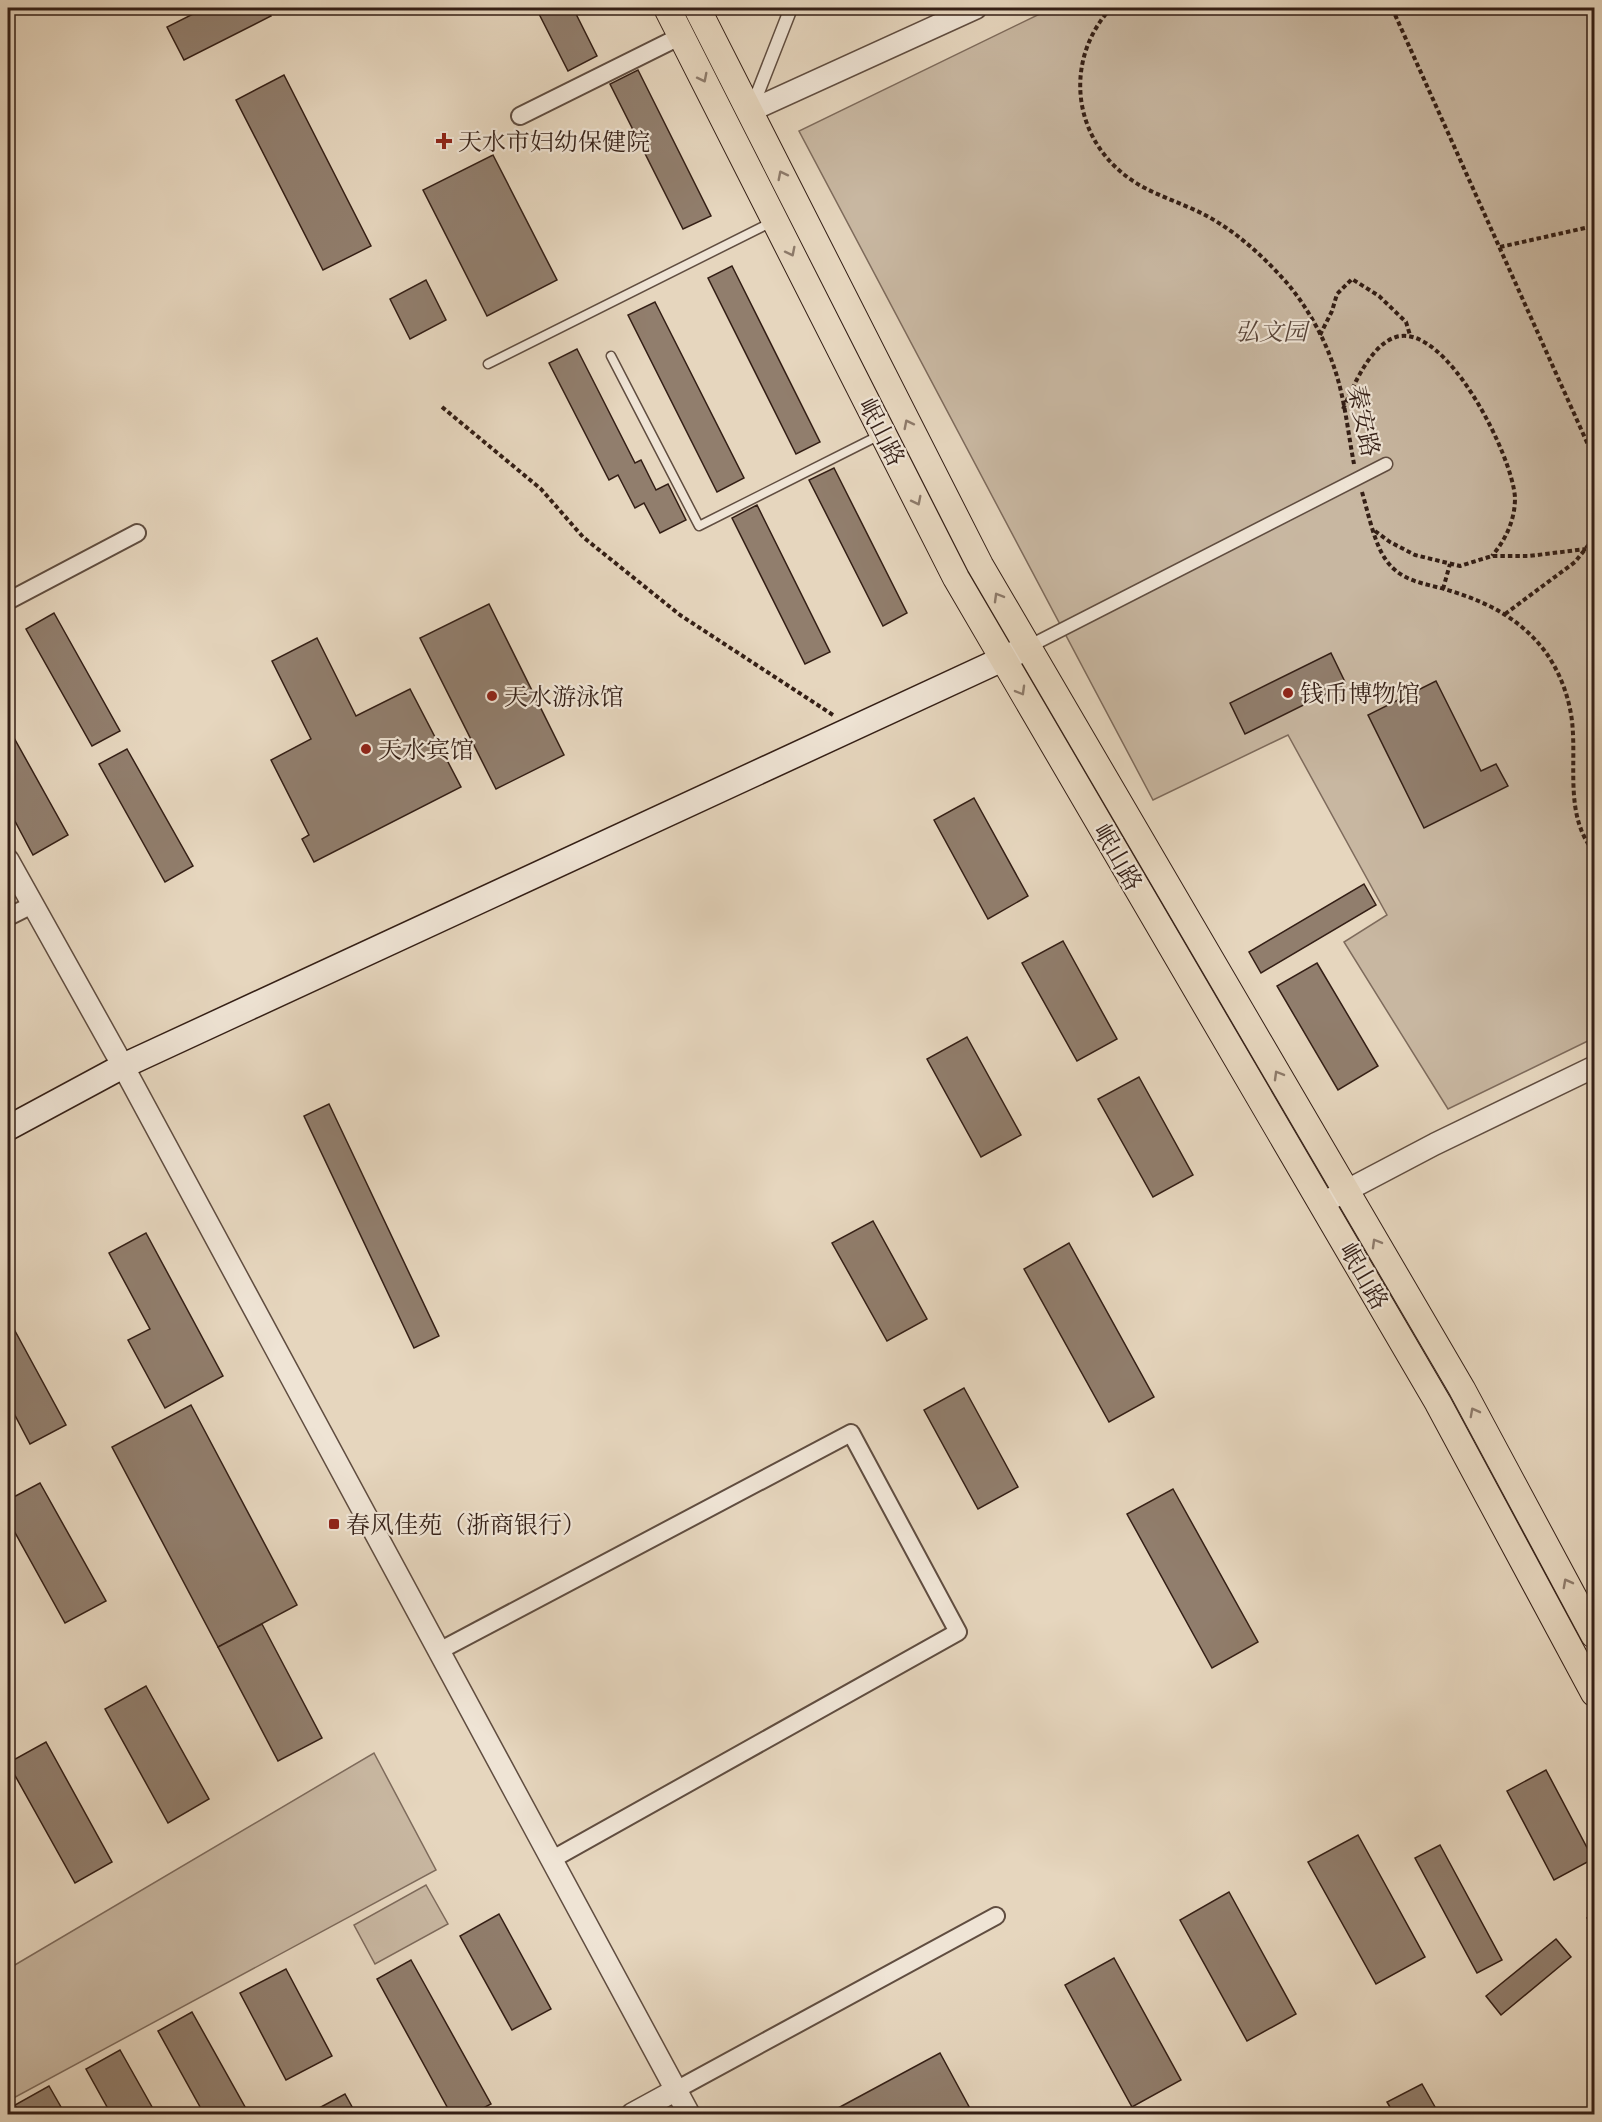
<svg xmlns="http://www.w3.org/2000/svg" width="1602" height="2122" font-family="'EB Garamond','Noto Serif SC',serif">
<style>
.green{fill:#c8b7a1;stroke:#7e6b5c;stroke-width:1.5}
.building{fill:#917e6d;stroke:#341f16;stroke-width:1.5}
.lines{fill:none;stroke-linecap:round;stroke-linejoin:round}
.service-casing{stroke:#604d40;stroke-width:11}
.pedestrian-casing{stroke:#604d40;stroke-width:15}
.minor-casing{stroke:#604d40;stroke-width:20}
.tertiary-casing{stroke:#604d40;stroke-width:24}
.secondary-casing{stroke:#341f16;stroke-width:27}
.primary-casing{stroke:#341f16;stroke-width:28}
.path{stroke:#341f16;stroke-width:4;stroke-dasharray:4.5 3;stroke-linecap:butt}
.service{stroke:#efe4d5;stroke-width:8}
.pedestrian{stroke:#efe4d5;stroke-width:12}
.minor{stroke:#efe4d5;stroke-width:16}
.tertiary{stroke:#efe4d5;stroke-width:21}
.secondary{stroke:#efe4d5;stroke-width:24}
.primary{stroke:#e6d6be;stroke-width:26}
.oneway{stroke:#8d7a6a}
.poi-dot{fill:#8f2418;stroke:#efe4d5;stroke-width:2}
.labels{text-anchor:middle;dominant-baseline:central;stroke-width:4.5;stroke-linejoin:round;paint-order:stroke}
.poi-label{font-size:24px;fill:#341f16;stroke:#efe4d5;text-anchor:start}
.park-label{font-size:24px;font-style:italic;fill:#594539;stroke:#efe4d5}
.street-label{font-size:24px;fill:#341f16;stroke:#efe4d5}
</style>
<rect width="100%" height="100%" fill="#e6d6be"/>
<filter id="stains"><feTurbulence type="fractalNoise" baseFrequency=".00333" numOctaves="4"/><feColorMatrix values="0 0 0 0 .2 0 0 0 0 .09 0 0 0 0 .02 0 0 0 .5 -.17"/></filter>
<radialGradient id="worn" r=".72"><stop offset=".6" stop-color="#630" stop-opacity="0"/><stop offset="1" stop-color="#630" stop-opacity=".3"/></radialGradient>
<g class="green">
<path d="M1052,8H1594V1038L1448,1109L1344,942L1387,915L1288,735L1153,800L799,131Z"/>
<path d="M374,1753L436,1870L8,2101V1969Z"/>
<path d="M426,1885L448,1924L375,1964L354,1925Z"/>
</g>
<g class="building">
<path d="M205,8H266L271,16L184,60L167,27Z"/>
<path d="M536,8H573L597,56L568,71Z"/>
<path d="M638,70L711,216L683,229L610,84Z"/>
<path d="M284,75L371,246L323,270L236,100Z"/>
<path d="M493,155L557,280L487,316L423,190Z"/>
<path d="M732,266L820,442L796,454L708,278Z"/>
<path d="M426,280L446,320L410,339L390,299Z"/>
<path d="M655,302L744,478L717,492L628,315Z"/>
<path d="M577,349L635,463L641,460L656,490L668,484L686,520L660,533L644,503L635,508L618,475L609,480L549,363Z"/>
<path d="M834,468L907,613L883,626L809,480Z"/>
<path d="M757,505L830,652L805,664L732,518Z"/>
<path d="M489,604L564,755L496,789L420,638Z"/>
<path d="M54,613L120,731L92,746L26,629Z"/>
<path d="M317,638L356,716L410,689L461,787L314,862L302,839L309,835L271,760L311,739L272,661Z"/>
<path d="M1331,653L1346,684L1245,734L1230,703Z"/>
<path d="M1436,681L1481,771L1496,764L1508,786L1424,828L1368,715Z"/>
<path d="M8,727L68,835L33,855L8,808Z"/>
<path d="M127,749L193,866L165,882L99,764Z"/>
<path d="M974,798L1028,896L988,919L934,820Z"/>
<path d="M1364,884L1376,905L1261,973L1249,952Z"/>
<path d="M1063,941L1117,1039L1077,1061L1022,963Z"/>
<path d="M1317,963L1378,1066L1338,1090L1277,986Z"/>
<path d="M967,1037L1021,1135L981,1157L927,1059Z"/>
<path d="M1139,1077L1193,1175L1153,1197L1098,1099Z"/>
<path d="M329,1104L439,1336L414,1348L304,1116Z"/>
<path d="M873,1221L927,1319L887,1341L832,1243Z"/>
<path d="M146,1233L223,1376L165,1408L128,1340L150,1329L109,1253Z"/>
<path d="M1069,1243L1154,1397L1109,1422L1024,1269Z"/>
<path d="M8,1318L66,1425L30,1444L8,1402Z"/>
<path d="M964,1388L1018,1487L978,1509L924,1410Z"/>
<path d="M191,1405L297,1605L218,1647L112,1447Z"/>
<path d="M40,1483L106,1601L65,1623L8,1520V1500Z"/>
<path d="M1173,1489L1258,1642L1212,1668L1127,1514Z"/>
<path d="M262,1624L322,1738L278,1761L218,1647Z"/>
<path d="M146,1686L209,1799L168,1823L105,1709Z"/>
<path d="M46,1742L112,1862L75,1883L8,1763Z"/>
<path d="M1546,1770L1593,1859L1554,1880L1507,1791Z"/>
<path d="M1358,1835L1425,1957L1376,1984L1308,1862Z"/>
<path d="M1440,1845L1502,1960L1477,1973L1415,1858Z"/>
<path d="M1229,1892L1296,2014L1247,2041L1180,1920Z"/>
<path d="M1594,1912V1929L1587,1918Z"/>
<path d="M499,1914L551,2009L512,2030L460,1936Z"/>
<path d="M1556,1939L1571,1957L1501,2015L1486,1996Z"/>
<path d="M1114,1958L1181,2080L1132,2107L1065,1985Z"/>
<path d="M411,1960L491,2104L472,2114H451L377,1979Z"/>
<path d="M286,1969L332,2056L286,2080L240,1993Z"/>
<path d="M192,2012L249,2114H204L158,2031Z"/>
<path d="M120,2050L156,2114H111L86,2069Z"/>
<path d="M940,2053L973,2114H827Z"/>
<path d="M1422,2084L1439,2114H1394L1387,2102Z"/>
<path d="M49,2086L65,2114H20L15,2105Z"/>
<path d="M345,2094L356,2114H308Z"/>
</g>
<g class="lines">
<g class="service-casing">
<g id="service">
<path d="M611,356L699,526L880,435"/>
<path d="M488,364L772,222"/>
</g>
</g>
<g class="pedestrian-casing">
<g id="pedestrian">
<path d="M751,110L791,8"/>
<path d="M1028,647L1386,464"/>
</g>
</g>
<g class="minor-casing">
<g id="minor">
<path d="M520,116L681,36"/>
<path d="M8,601L137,533"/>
<path d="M8,917L32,905"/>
<path d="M439,1651L851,1433L958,1632L551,1860"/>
<path d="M676,2090L996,1916"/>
</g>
</g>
<g class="tertiary-casing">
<g id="tertiary">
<path d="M750,111L976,8"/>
<path d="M8,860L123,1066L689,2114"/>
<path d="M1321,1204L1435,1144L1594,1067"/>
<path d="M632,2114L676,2090"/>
</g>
</g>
<g class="secondary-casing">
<path id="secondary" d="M8,1128L123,1066L1020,651"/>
</g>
<g class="primary-casing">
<g id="primary">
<path d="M667,8L956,578L1438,1403L1594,1693"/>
<path d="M697,8L980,565L1462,1389L1594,1635"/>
</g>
</g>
<g class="path">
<path d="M1111,8C1065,58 1071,134 1126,176C1149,194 1181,202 1207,216C1238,233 1264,257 1287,283C1308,308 1325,339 1335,370C1345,400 1348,433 1354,464"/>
<path d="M1392,8L1594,458"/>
<path d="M1500,247L1594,226"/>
<path d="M1320,335L1332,311L1337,294L1352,279L1379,296L1406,322L1410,335"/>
<path d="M442,407L541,489L583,537L680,615L833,715"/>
<path d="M1343,409C1353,387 1370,345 1396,337C1446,322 1513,456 1515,498C1515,520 1506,539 1492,556"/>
<path d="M1362,492C1368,512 1374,543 1386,560C1403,584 1428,583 1454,592C1489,603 1521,620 1544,650C1559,670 1569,696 1572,721C1577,766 1564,815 1594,852"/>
<path d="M1375,531L1390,542L1415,555L1460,566L1492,556H1529L1586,549"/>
<path d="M1443,589L1450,564"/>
<path d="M1505,614L1575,562L1594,538"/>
</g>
<use href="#service" class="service"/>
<use href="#pedestrian" class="pedestrian"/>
<use href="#minor" class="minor"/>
<use href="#tertiary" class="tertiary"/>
<use href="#secondary" class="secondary"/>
<use href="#primary" class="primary"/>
</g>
<defs><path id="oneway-chevron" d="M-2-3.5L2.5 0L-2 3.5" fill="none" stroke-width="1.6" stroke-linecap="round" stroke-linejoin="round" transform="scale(1.5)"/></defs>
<g class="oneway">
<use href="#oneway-chevron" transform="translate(703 78) rotate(63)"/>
<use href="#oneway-chevron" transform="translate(782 175) rotate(-117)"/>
<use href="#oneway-chevron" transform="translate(791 252) rotate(63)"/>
<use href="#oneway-chevron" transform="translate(908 424) rotate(-117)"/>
<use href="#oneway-chevron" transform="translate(917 501) rotate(63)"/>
<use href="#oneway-chevron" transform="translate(998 597) rotate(-120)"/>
<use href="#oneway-chevron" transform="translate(1021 691) rotate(60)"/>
<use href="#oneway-chevron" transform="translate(1278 1075) rotate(-120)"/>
<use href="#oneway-chevron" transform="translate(1376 1243) rotate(-120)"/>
<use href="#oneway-chevron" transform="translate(1474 1412) rotate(-118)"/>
<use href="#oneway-chevron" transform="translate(1567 1583) rotate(-118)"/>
</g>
<g class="poi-dot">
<path d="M441 132h6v6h6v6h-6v6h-6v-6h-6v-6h6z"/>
<circle cx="1288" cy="693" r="6"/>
<circle cx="492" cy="696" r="6"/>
<circle cx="366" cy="749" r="6"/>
<rect x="328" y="1518" width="12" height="12" rx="3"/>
</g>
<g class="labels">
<g class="poi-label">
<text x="458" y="141">天水市妇幼保健院</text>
<text x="1300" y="693">钱币博物馆</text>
<text x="504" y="696">天水游泳馆</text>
<text x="378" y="749">天水宾馆</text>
<text x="346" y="1524">春风佳苑（浙商银行）</text>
</g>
<g class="park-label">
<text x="1271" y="331">弘文园</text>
</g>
<g class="street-label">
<text transform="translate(1364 421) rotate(78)">秦安路</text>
<text transform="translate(882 432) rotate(63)">岷山路</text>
<text transform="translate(1118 857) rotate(60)">岷山路</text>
<text transform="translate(1364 1276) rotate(60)">岷山路</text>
</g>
</g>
<rect width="1602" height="2122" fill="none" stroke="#e6d6be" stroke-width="30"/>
<rect x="9" y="9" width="1584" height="2104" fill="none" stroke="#341f16" stroke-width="3"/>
<rect x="15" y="15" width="1572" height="2092" fill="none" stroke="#341f16" stroke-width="1.5"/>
<rect width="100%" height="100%" filter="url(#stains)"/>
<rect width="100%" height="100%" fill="url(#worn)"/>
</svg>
